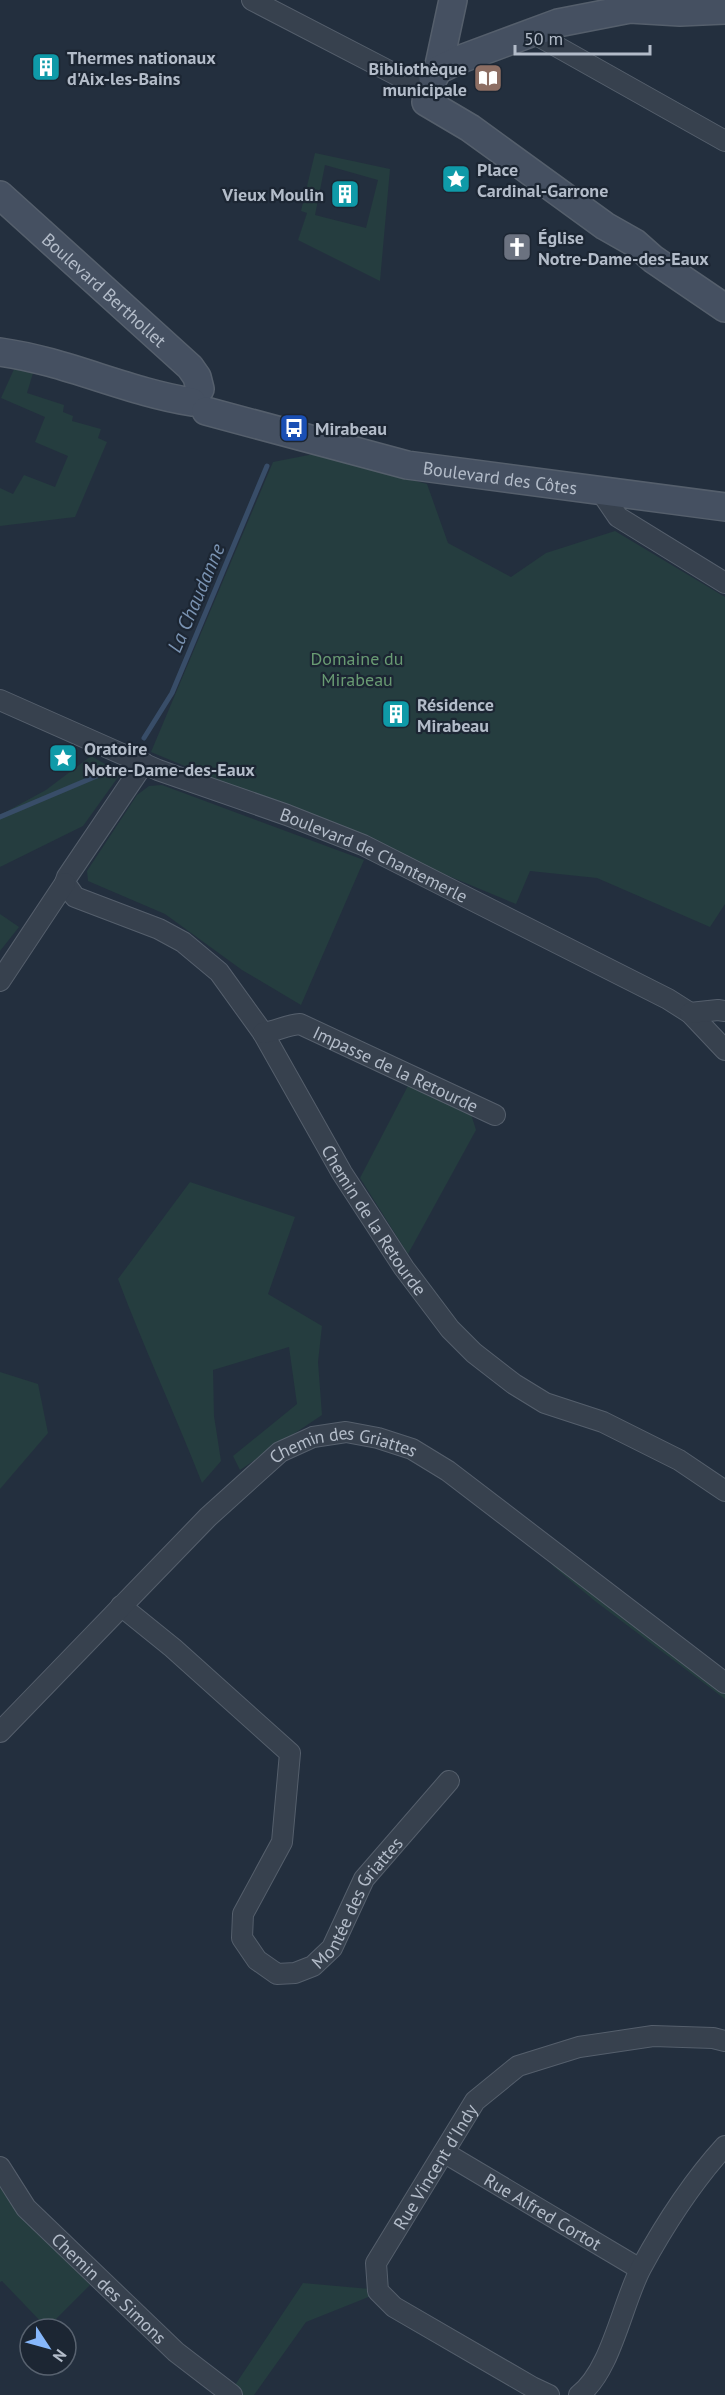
<svg xmlns="http://www.w3.org/2000/svg" width="725" height="2395" font-family="'PT Sans',sans-serif">
<style>
.green{fill:#253d3f;fill-rule:evenodd}
.lines{fill:none;stroke-linecap:round;stroke-linejoin:round}
.stream{stroke:#384d68;stroke-width:5}
.street-casing{stroke:#555f6c;stroke-width:22}
.secondary-casing{stroke:#555f6c;stroke-width:30}
.street{stroke:#37414e;stroke-width:20}
.secondary{stroke:#455061;stroke-width:27}
.labels{text-anchor:middle;dominant-baseline:central;stroke-width:4.5;stroke-linejoin:round;paint-order:stroke}
.poi-label{font-size:18px;font-weight:bold;fill:#b3bcc9;stroke:#1c2633;text-anchor:start}
.street-label{font-size:18px;fill:#b3bcc9;stroke:#1c2633}
.park-label{font-size:18px;fill:#699b73;stroke:#1c2633}
.water-label{font-size:20px;font-style:italic;fill:#7a93b2;stroke:#1c2633}
</style>
<rect width="100%" height="100%" fill="#232f3e"/>
<g class="green">
<path d="M315,153L390,169L380,281L298,240L307,213L301,211ZM325,165L378,180L366,228L315,215Z"/>
<path d="M15,367L33,373L27,393L64,405L63,412L73,416L72,421L101,429L98,438L107,442L75,517L0,526V488L13,494L24,475L55,487L68,456L35,442L45,417L1,398Z"/>
<path d="M314,454L427,484L448,543L511,577L546,553L615,531L725,597V904L710,927L597,878L530,871L516,904L151,752L273,462Z"/>
<path d="M91,756L121,773L83,826L0,867V815L46,790Z"/>
<path d="M162,785L364,860L301,1005L242,970L165,914L88,881L87,871L137,795L149,786Z"/>
<path d="M0,914L19,927L0,951Z"/>
<path d="M410,1082L471,1114L476,1130L408,1254L360,1178Z"/>
<path d="M190,1182L295,1217L268,1294L322,1326L318,1362L322,1415L240,1470L233,1456L297,1404L289,1347L213,1370L214,1416L221,1461L202,1483C175,1414 144,1348 118,1279Z"/>
<path d="M0,1372L38,1384L48,1433L0,1489Z"/>
<path d="M544,1554L725,1692V1699L595,1601L554,1567Z"/>
<path d="M0,2181L25,2218L90,2285L47,2328L2,2281L0,2282Z"/>
<path d="M303,2283L370,2289L371,2296L306,2322L254,2395H242L233,2388Z"/>
</g>
<g class="lines">
<g class="stream">
<path d="M144,738L172,693L267,466"/>
<path d="M0,817L111,770"/>
</g>
<g class="street-casing">
<g id="street">
<path d="M252,0L414,84"/>
<path d="M531,32L725,141"/>
<path d="M601,492L618,517L725,583"/>
<path id="s1" d="M0,700L158,770L287,815L363,845L668,999L690,1013L725,1050"/>
<path id="s2" d="M144,763L67,877L65,883L75,897L159,929L183,942L219,972L263,1033L342,1173L404,1268L450,1329L474,1353L514,1384L545,1403L603,1422L679,1460L725,1491"/>
<path d="M0,981L65,883"/>
<path d="M690,1013L718,1010L725,1011"/>
<path id="s3" d="M263,1033C276,1031 287,1025 300,1024L495,1115"/>
<path id="s4" d="M121,1606L173,1648L290,1753L282,1842L243,1914L242,1938L257,1960L277,1974L295,1973L313,1966L332,1948L364,1879L449,1781"/>
<path id="s5" d="M0,1732L208,1517L280,1452L313,1437L346,1432L378,1438L412,1449L448,1471L725,1683"/>
<path id="s6" d="M445,2153L640,2269"/>
<path id="s7" d="M0,2167L26,2208L176,2352L232,2395"/>
<path id="s8" d="M549,2395L532,2387L394,2307L378,2291L376,2263L475,2101L518,2066L579,2047L653,2036L713,2038L725,2041"/>
<path d="M579,2395C611,2371 622,2304 641,2268C665,2224 692,2182 725,2146"/>
</g>
</g>
<g class="secondary-casing">
<g id="secondary">
<path d="M438,70L453,0"/>
<path d="M433,79L438,70L461,59L558,23L630,9L680,12L725,10"/>
<path d="M426,102L470,128L605,226L635,243L653,259L725,308"/>
<path id="s9" d="M0,195L190,367L197,377L200,389"/>
<path d="M0,352C66,361 127,392 192,402"/>
<path id="s10" d="M206,411L407,465L725,507"/>
</g>
</g>
<use href="#street" class="street"/>
<use href="#secondary" class="secondary"/>
</g>
<defs>
<g id="building-square" transform="scale(1.5)"><rect x="-9" y="-9" width="18" height="18" rx="4" fill="#0f9aa8" stroke="#1c2633"/><path d="M-4-6H4V6H1V3H-1V6H-4ZM-2.5-4.3h1.7v1.8h-1.7ZM.8-4.3h1.7v1.8H.8ZM-2.5-1h1.7V.8h-1.7ZM.8-1h1.7V.8H.8Z" fill="#fff"/></g>
<g id="library-square" transform="scale(1.5)"><rect x="-9" y="-9" width="18" height="18" rx="4" fill="#8d6e63" stroke="#1c2633"/><path d="M-6-4Q-3-5.5-.7-3.5V5Q-3 3-6 4ZM6-4Q3-5.5 .7-3.5V5Q3 3 6 4Z" fill="#fff"/></g>
<g id="sight-square" transform="scale(1.5)"><rect x="-9" y="-9" width="18" height="18" rx="4" fill="#0f9aa8" stroke="#1c2633"/><path d="M0-6L1.8-2.2L6-1.7L2.9 1.2L3.7 5.4L0 3.3L-3.7 5.4L-2.9 1.2L-6-1.7L-1.8-2.2Z" fill="#fff"/></g>
<g id="church-square" transform="scale(1.5)"><rect x="-9" y="-9" width="18" height="18" rx="4" fill="#6b7280" stroke="#1c2633"/><path d="M-1.2-6h2.4v3.5h3.3v2.4h-3.3V6h-2.4V-.1h-3.3v-2.4h3.3Z" fill="#fff"/></g>
<g id="bus-square" transform="scale(1.5)"><rect x="-9" y="-9" width="18" height="18" rx="4" fill="#1a4fb4" stroke="#1c2633"/><path d="M-5-6H5V4H4V6H2V4H-2V6H-4V4H-5ZM-3.5-4V0h7V-4ZM-3.5 1.2v1.5H-2V1.2ZM2 1.2v1.5H3.5V1.2Z" fill="#fff"/></g>
</defs>
<g fill-rule="evenodd">
<use href="#building-square" x="46" y="67"/>
<use href="#library-square" x="488" y="78"/>
<use href="#sight-square" x="456" y="179"/>
<use href="#building-square" x="345" y="194"/>
<use href="#church-square" x="517" y="247"/>
<use href="#bus-square" x="294" y="428"/>
<use href="#building-square" x="396" y="714"/>
<use href="#sight-square" x="63" y="758"/>
</g>
<g class="labels">
<g class="poi-label">
<text x="67" y="57">Thermes nationaux<tspan x="67" dy="21">d'Aix-les-Bains</tspan></text>
<text x="467" y="68" text-anchor="end">Bibliothèque<tspan x="467" dy="21">municipale</tspan></text>
<text x="477" y="169">Place<tspan x="477" dy="21">Cardinal-Garrone</tspan></text>
<text x="324" y="194" text-anchor="end">Vieux Moulin</text>
<text x="538" y="237">Église<tspan x="538" dy="21">Notre-Dame-des-Eaux</tspan></text>
<text x="315" y="428">Mirabeau</text>
<text x="417" y="704">Résidence<tspan x="417" dy="21">Mirabeau</tspan></text>
<text x="84" y="748">Oratoire<tspan x="84" dy="21">Notre-Dame-des-Eaux</tspan></text>
</g>
<g class="street-label">
<text stroke="none"><textPath href="#s9" startOffset="141">Boulevard Berthollet</textPath></text>
<text stroke="none"><textPath href="#s10" startOffset="302">Boulevard des Côtes</textPath></text>
<text stroke="none"><textPath href="#s1" startOffset="405">Boulevard de Chantemerle</textPath></text>
<text stroke="none"><textPath href="#s3" startOffset="144">Impasse de la Retourde</textPath></text>
<text stroke="none"><textPath href="#s2" startOffset="618">Chemin de la Retourde</textPath></text>
<text stroke="none"><textPath href="#s5" startOffset="462">Chemin des Griattes</textPath></text>
<text stroke="none"><textPath href="#s4" startOffset="586">Montée des Griattes</textPath></text>
<text stroke="none"><textPath href="#s8" startOffset="342">Rue Vincent d'Indy</textPath></text>
<text stroke="none"><textPath href="#s6" startOffset="114">Rue Alfred Cortot</textPath></text>
<text stroke="none"><textPath href="#s7" startOffset="164">Chemin des Simons</textPath></text>
</g>
<g class="park-label">
<text x="357" y="658">Domaine du<tspan x="357" dy="21">Mirabeau</tspan></text>
</g>
<g class="water-label">
<text transform="translate(196 598) rotate(-67)">La Chaudanne</text>
</g>
</g>
<g transform="translate(48 2347) rotate(126)"><circle r="28" fill="#1c2633" stroke="#58626f" stroke-width="1.5"/>
<path d="M0-4.5L10 22L0 15L-10 22Z" fill="#86b7fb"/>
<text y="-9" font-size="16" font-weight="bold" text-anchor="middle" fill="#b3bcc9">N</text>
</g>
<path d="M515 45v9h135v-9" fill="none" stroke="#b3bcc9" stroke-width="3"/>
<text x="524" y="45" font-size="18" fill="#b3bcc9" stroke="#1c2633" stroke-width="4.5" paint-order="stroke">50 m</text>
</svg>
